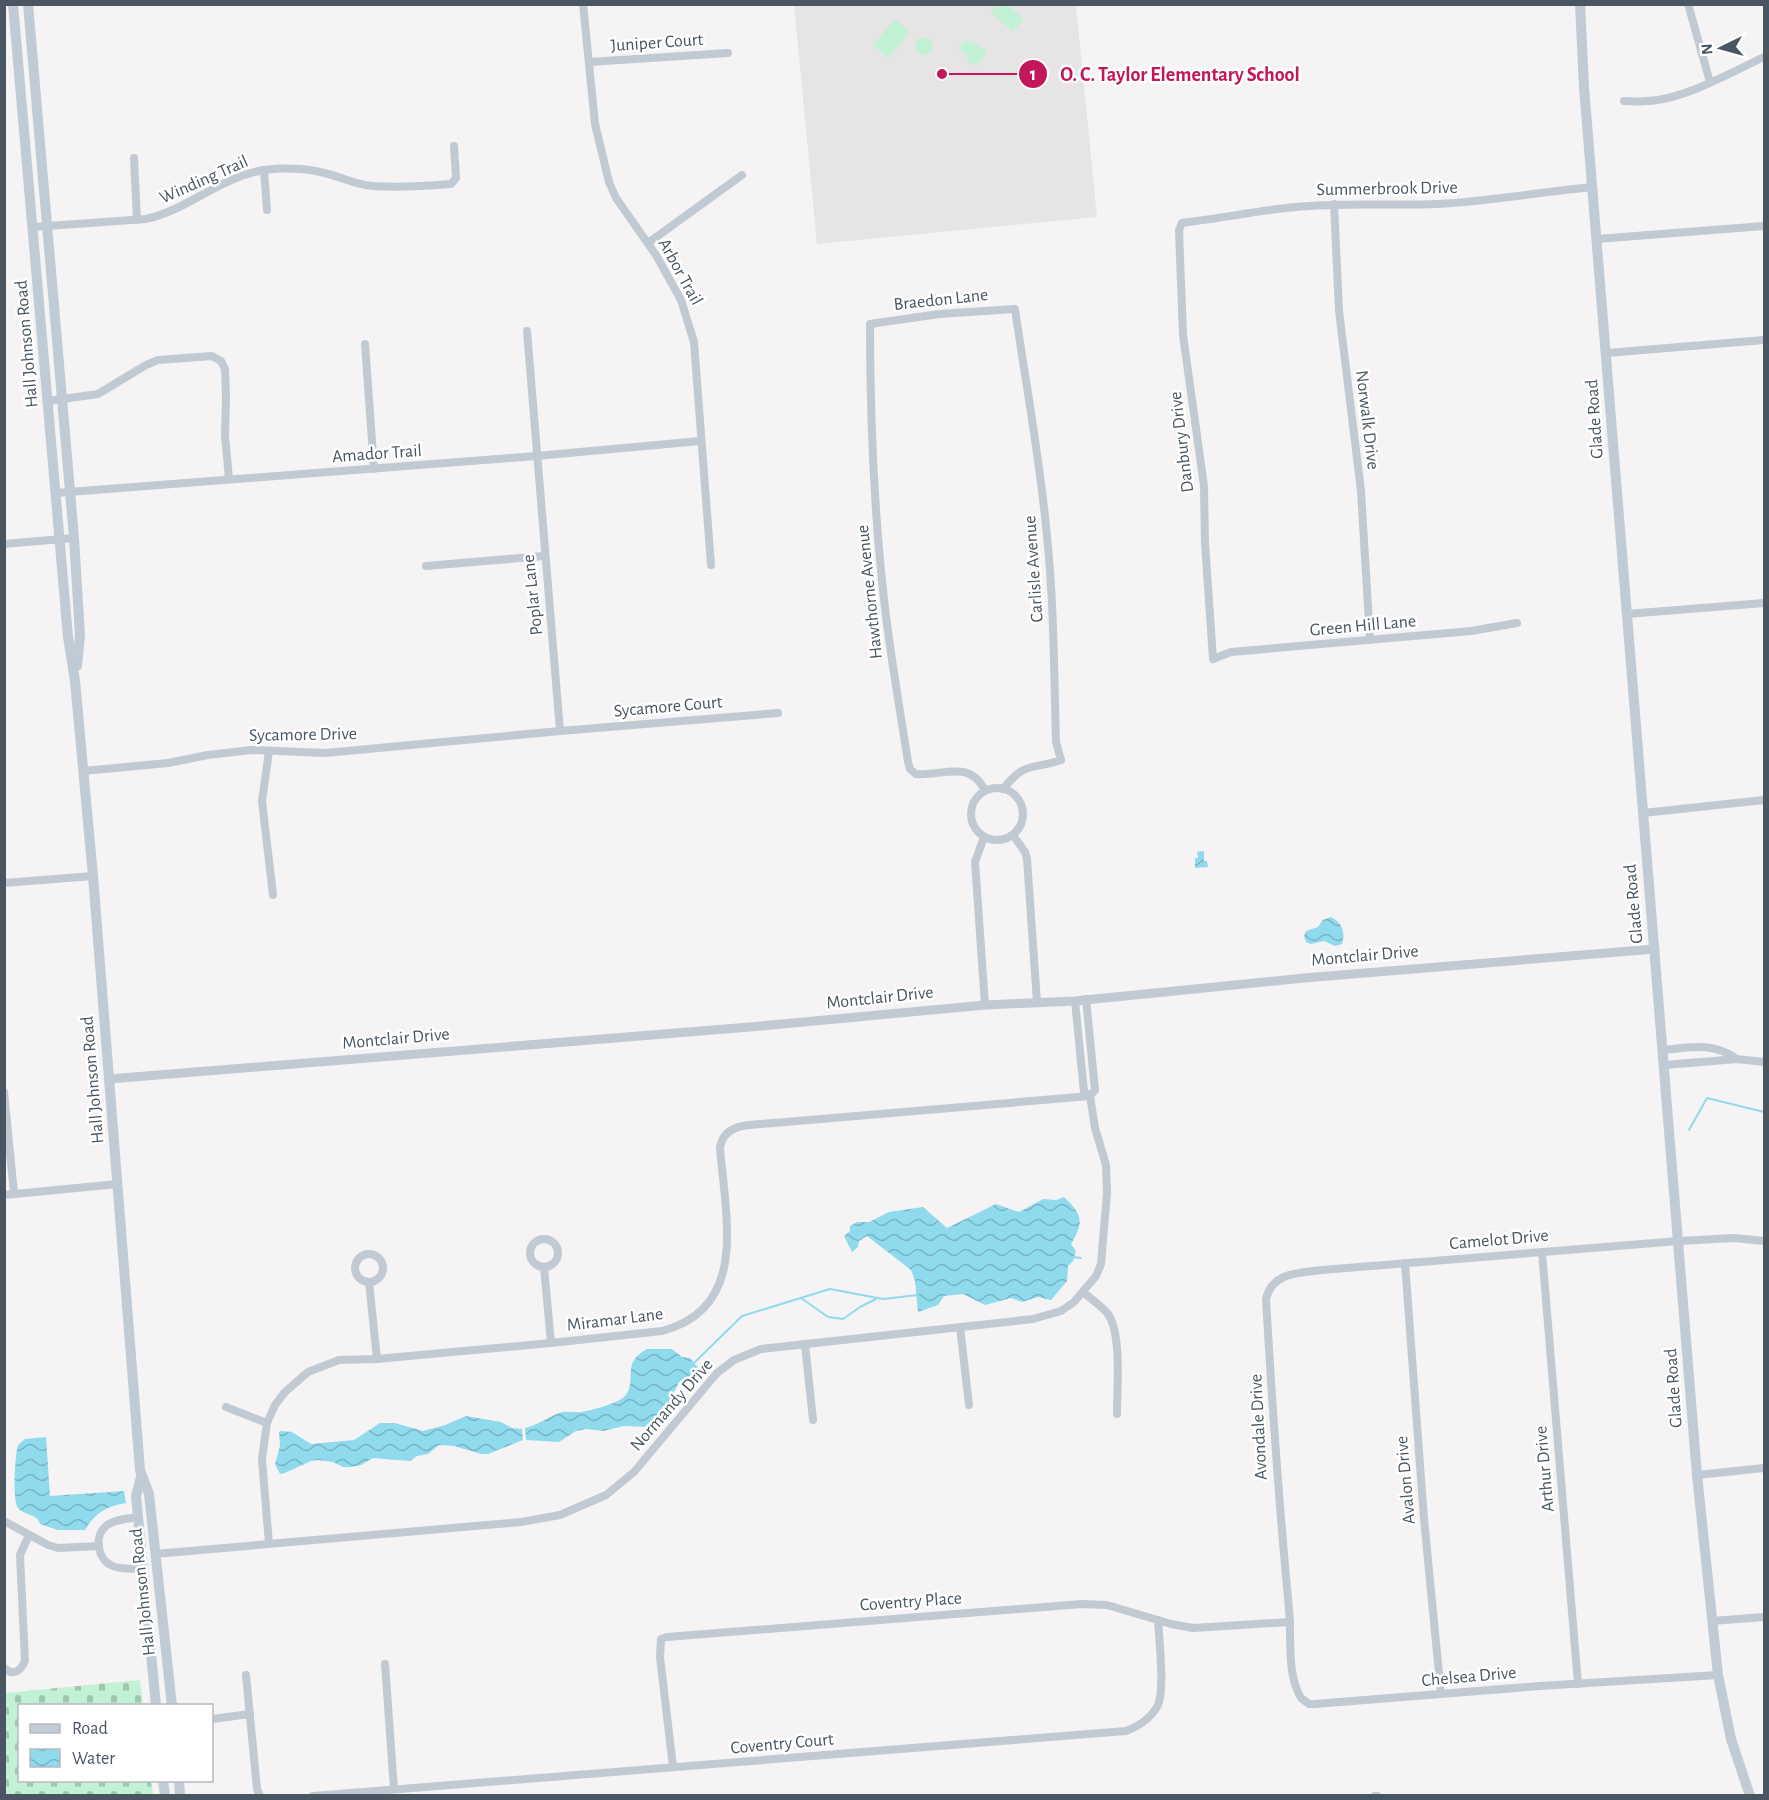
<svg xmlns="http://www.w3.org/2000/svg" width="1769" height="1800" font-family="'Alegreya Sans',sans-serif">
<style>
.education{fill:#e6e4e5}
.cemetery{fill:url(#cemetery-stones)}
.park{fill:#c3f1d5}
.water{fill:url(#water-waves)}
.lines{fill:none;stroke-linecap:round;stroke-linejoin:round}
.stream{stroke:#90daee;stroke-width:2}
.minor{stroke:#c1cad2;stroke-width:8}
.tertiary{stroke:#c1cad2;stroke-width:9}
.secondary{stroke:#c1cbd6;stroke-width:10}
.labels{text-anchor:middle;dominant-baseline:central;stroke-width:5;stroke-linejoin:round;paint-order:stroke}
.street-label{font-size:18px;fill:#4a5661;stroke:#fff}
.leader{fill:none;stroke:#c2185b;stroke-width:2}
.callout-dot{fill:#c2185b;stroke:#fff;stroke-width:2}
.mark-label{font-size:18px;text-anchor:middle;font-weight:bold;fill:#fff}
.callout-label{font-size:20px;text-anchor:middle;font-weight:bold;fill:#c2185b;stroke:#fff;stroke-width:5;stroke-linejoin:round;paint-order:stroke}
</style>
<defs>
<pattern id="cemetery-stones" width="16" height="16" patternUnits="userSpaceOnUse" patternTransform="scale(1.5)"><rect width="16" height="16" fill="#c3f1d5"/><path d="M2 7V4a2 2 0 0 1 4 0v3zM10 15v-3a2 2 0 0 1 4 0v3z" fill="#a0c6b0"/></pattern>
<pattern id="water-waves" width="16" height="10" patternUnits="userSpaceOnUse" patternTransform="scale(1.5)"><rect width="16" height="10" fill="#90daee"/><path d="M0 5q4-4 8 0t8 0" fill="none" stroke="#78b4c4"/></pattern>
</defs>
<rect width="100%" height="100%" fill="#f5f3f3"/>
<path class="education" d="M794,5H1076L1097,217L817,244Z"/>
<path class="cemetery" d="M140,1680L143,1705L20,1706V1780L151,1781L153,1795H5V1693Z"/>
<g class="park">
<path d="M997,5H1008L1024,19L1013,32L990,12Z"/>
<path d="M895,19L910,32L888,58L873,45Z"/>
<circle cx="924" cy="46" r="9"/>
<path d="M965,40L977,44L987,52L976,66L966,60L968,56L958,49Z"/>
</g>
<g class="water">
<path d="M1204,851V861H1207L1208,867L1195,868V858H1198L1197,852Z"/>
<path d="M1331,917C1342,922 1346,933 1342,944L1335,946L1324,941L1311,944L1306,942L1304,936L1306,931L1318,927L1323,920Z"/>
<path d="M1064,1197C1083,1215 1084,1222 1071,1244L1076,1251L1073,1261L1068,1266L1067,1281L1051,1300L1038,1297L1022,1302L1011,1298L985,1305L963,1294L944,1296L938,1305L918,1312L915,1281L911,1270L867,1236L859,1241L858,1247L852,1252L844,1236L850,1231V1226L857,1222H869L889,1212L923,1207L947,1228L996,1204L1019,1212L1043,1199L1056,1200Z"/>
<path d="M647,1349H672L682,1357L690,1358L699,1369L691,1376L679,1382L674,1392L671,1405L664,1415L646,1427L624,1426L603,1431L586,1429L576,1431L559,1442L526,1440L525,1428C538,1425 546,1418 559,1413C566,1410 574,1413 582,1412C592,1410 619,1403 625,1396C638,1381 620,1363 647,1349Z"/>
<path d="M466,1416L501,1422L512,1428L522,1429L523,1440L488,1454H481L454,1446L439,1445L428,1454L417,1456L410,1461L373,1458L361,1465L351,1467H343L333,1462L317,1460L311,1461L285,1473L280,1474L275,1464L280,1446L279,1432L281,1431L292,1432L311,1444L322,1443L354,1440L380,1423H395L423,1431L445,1425Z"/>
<path d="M46,1437L50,1496L124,1491L126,1503C107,1506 95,1513 85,1530H58L40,1524C37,1513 25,1516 18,1508C12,1500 15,1455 18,1445L25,1439Z"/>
</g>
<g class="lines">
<g class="stream">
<path d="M1689,1130L1707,1098L1764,1112"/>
<path d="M1073,1257L1081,1258"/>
<path d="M801,1298L828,1317L843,1319L860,1307L876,1299"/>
<path d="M693,1364L742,1316L830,1289L883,1299L918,1295"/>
</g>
<g class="minor">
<path d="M583,4L595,124L609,182L616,198L656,255L681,300L694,342L711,565"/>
<path d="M1688,4L1710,82"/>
<path d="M589,62L728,53"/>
<path d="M1624,101C1632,101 1640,102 1647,101C1683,100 1732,72 1764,57"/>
<path d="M134,158L137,220"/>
<path d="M264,170L267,210"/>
<path d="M1334,204L1339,311L1361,491L1370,640"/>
<path d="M34,227L146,219C188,210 221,176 265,170C282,168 302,168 320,172C338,175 355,185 373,186C399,188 426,186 451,184L456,178L454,146"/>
<path d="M1597,239L1764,226"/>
<path d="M648,243L742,175"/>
<path d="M527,331L560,731"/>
<path d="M365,344L374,469"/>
<path d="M1607,353L1764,340"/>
<path d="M48,401L98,394L146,365L158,360L212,356L221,361L225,369L226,398L225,436L229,479"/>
<path d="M56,493L536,456L700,441"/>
<path d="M4,544L74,538"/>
<path d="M426,566L544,556"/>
<path d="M1627,614L1764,603"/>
<path d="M1517,623L1471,631L1231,652L1213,659L1205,543L1204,486L1183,335L1179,230L1182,223L1188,222C1224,218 1260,210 1296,207C1344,202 1391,206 1438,204C1490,201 1541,192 1593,187"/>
<path d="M269,751L262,801L273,895"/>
<path d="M83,771L168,763L208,755L251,750L325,753L560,731L778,713"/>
<circle cx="997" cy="814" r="26"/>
<path d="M985,791C970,759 944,776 916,774L910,769L908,762C900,710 891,659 885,608C874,514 870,419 870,324L939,314L1015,309C1026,385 1040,459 1047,536C1054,604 1054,673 1056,742L1061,760C1032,770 1025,761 1003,789"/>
<path d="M1643,813L1764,800"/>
<path d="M1013,835L1025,852L1027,859L1037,1002"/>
<path d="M984,837L975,862L985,1005"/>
<path d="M4,883L93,876"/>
<path d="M1664,1050C1692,1047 1713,1042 1737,1059"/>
<path d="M1665,1065L1737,1059L1764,1062"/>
<path d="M4,1092L14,1193"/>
<path d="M4,1195L118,1184"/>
<circle cx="544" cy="1253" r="14"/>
<path d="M1542,1252L1578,1684"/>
<circle cx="369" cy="1268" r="14"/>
<path d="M1405,1263L1424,1519L1441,1694"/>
<path d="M544,1267L551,1343"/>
<path d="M369,1282L377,1359"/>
<path d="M1083,1292C1091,1299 1102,1306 1108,1314C1122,1334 1117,1390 1117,1414"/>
<path d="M960,1327L969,1405"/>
<path d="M805,1344L813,1420"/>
<path d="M226,1407L267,1423"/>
<path d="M1697,1475L1764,1468"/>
<path d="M138,1517C127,1519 114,1519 106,1526C93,1537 98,1561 113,1566C121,1570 133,1568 142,1569"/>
<path d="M4,1521L48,1545L58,1548L99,1546"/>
<path d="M269,1544L262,1459L267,1423L275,1405L285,1392L308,1372L339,1360L377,1359L551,1343L662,1331C750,1308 725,1216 720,1147C725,1122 752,1125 774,1123L1090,1096L1095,1090L1086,999"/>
<path d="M155,1554L521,1522L560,1515L606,1495L634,1472L717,1373L734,1360L761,1349L1033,1319L1061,1311L1074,1302L1096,1276L1101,1264L1107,1193L1106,1165L1095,1128L1090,1096L1084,1092L1075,1001"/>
<path d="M1712,1621L1764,1617"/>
<path d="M385,1664L394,1789"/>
<path d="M4,1668C14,1677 21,1670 25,1661L20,1555L29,1535"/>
<path d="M246,1675L257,1789L260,1796"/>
<path d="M1718,1675L1540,1686L1315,1704H1309L1301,1698C1286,1673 1292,1637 1289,1609C1279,1505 1272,1402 1266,1299C1272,1272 1299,1273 1322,1270L1679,1241L1734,1238L1764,1241"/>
<path d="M212,1719L250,1714"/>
<path d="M673,1767L660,1657L661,1639L667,1637L1082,1604L1107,1605L1171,1624L1193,1628L1290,1622"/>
<path d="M313,1796L1126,1731C1139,1726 1151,1719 1158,1705C1165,1688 1159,1640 1158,1620"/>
<path d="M1375,1796H1377"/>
</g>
<path class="tertiary" d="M109,1079L750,1027L985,1005L1075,1001L1304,978L1655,949"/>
<g class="secondary">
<path d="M13,4L68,637L75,681L93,876L140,1470L149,1494L172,1706"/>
<path d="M28,4L74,538L80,635L77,666"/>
<path d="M1580,4L1584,87L1697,1475L1718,1675L1731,1739L1750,1796"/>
<path d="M141,1477L136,1496L156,1706"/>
<path d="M163,1780L165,1796"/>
<path d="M179,1780L180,1796"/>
</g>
</g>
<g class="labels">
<g class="street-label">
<text transform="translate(657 43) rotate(-4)">Juniper Court</text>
<text transform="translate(204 180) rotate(-24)">Winding Trail</text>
<text transform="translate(1387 189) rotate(-1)">Summerbrook Drive</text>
<text transform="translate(680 272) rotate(61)">Arbor Trail</text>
<text transform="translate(941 300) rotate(-6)">Braedon Lane</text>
<text transform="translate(27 344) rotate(-95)">Hall Johnson Road</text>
<text transform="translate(1595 419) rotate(-94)">Glade Road</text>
<text transform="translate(1367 420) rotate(83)">Norwalk Drive</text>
<text transform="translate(1182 442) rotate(-97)">Danbury Drive</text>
<text transform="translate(377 454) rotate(-4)">Amador Trail</text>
<text transform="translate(1034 569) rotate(-94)">Carlisle Avenue</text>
<text transform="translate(870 592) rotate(-96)">Hawthorne Avenue</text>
<text transform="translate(533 595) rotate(-96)">Poplar Lane</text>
<text transform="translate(1363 626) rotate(-5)">Green Hill Lane</text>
<text transform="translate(668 707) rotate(-5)">Sycamore Court</text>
<text transform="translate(303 735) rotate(-1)">Sycamore Drive</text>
<text transform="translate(1634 904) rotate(-95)">Glade Road</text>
<text transform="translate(1365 956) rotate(-5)">Montclair Drive</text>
<text transform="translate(880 998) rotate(-6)">Montclair Drive</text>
<text transform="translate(396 1039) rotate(-5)">Montclair Drive</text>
<text transform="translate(93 1080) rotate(-95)">Hall Johnson Road</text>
<text transform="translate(1499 1240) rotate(-5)">Camelot Drive</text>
<text transform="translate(615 1320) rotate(-7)">Miramar Lane</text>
<text transform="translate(1674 1388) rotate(-94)">Glade Road</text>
<text transform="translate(672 1405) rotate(-49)">Normandy Drive</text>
<text transform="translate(1259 1427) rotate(-93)">Avondale Drive</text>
<text transform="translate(1545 1469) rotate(-95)">Arthur Drive</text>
<text transform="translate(1406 1480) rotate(-95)">Avalon Drive</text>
<text transform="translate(143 1592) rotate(-96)">Hall Johnson Road</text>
<text transform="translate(911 1602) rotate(-4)">Coventry Place</text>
<text transform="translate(1469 1677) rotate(-5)">Chelsea Drive</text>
<text transform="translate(782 1744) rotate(-5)">Coventry Court</text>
</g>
</g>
<path class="leader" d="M942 74L1033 74"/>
<g class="callout-dot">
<circle cx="942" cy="74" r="6"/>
<circle cx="1033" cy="74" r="15"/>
</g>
<g class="mark-label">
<text x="1033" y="80">1</text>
</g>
<g class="callout-label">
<text x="1180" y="81">O. C. Taylor Elementary School</text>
</g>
<rect width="1769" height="1800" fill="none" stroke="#4a5661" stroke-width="12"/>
<rect x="18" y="1704" width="195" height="78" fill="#ffffff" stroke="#b7bbc0" stroke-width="1.5"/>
<rect x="30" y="1724" width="30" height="9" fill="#c1cbd6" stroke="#b7bbc0" stroke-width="1.5"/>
<text x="72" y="1734" font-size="18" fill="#4a5661">Road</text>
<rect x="30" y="1749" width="30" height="18" fill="url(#water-waves)" stroke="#b7bbc0" stroke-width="1.5"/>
<text x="72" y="1764" font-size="18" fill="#4a5661">Water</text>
<g transform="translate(1721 48) rotate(265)" stroke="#ffffff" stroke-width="4.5" paint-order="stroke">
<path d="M0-4.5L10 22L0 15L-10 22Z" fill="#4a5661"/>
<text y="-9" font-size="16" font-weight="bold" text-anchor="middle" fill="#4a5661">N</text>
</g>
</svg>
